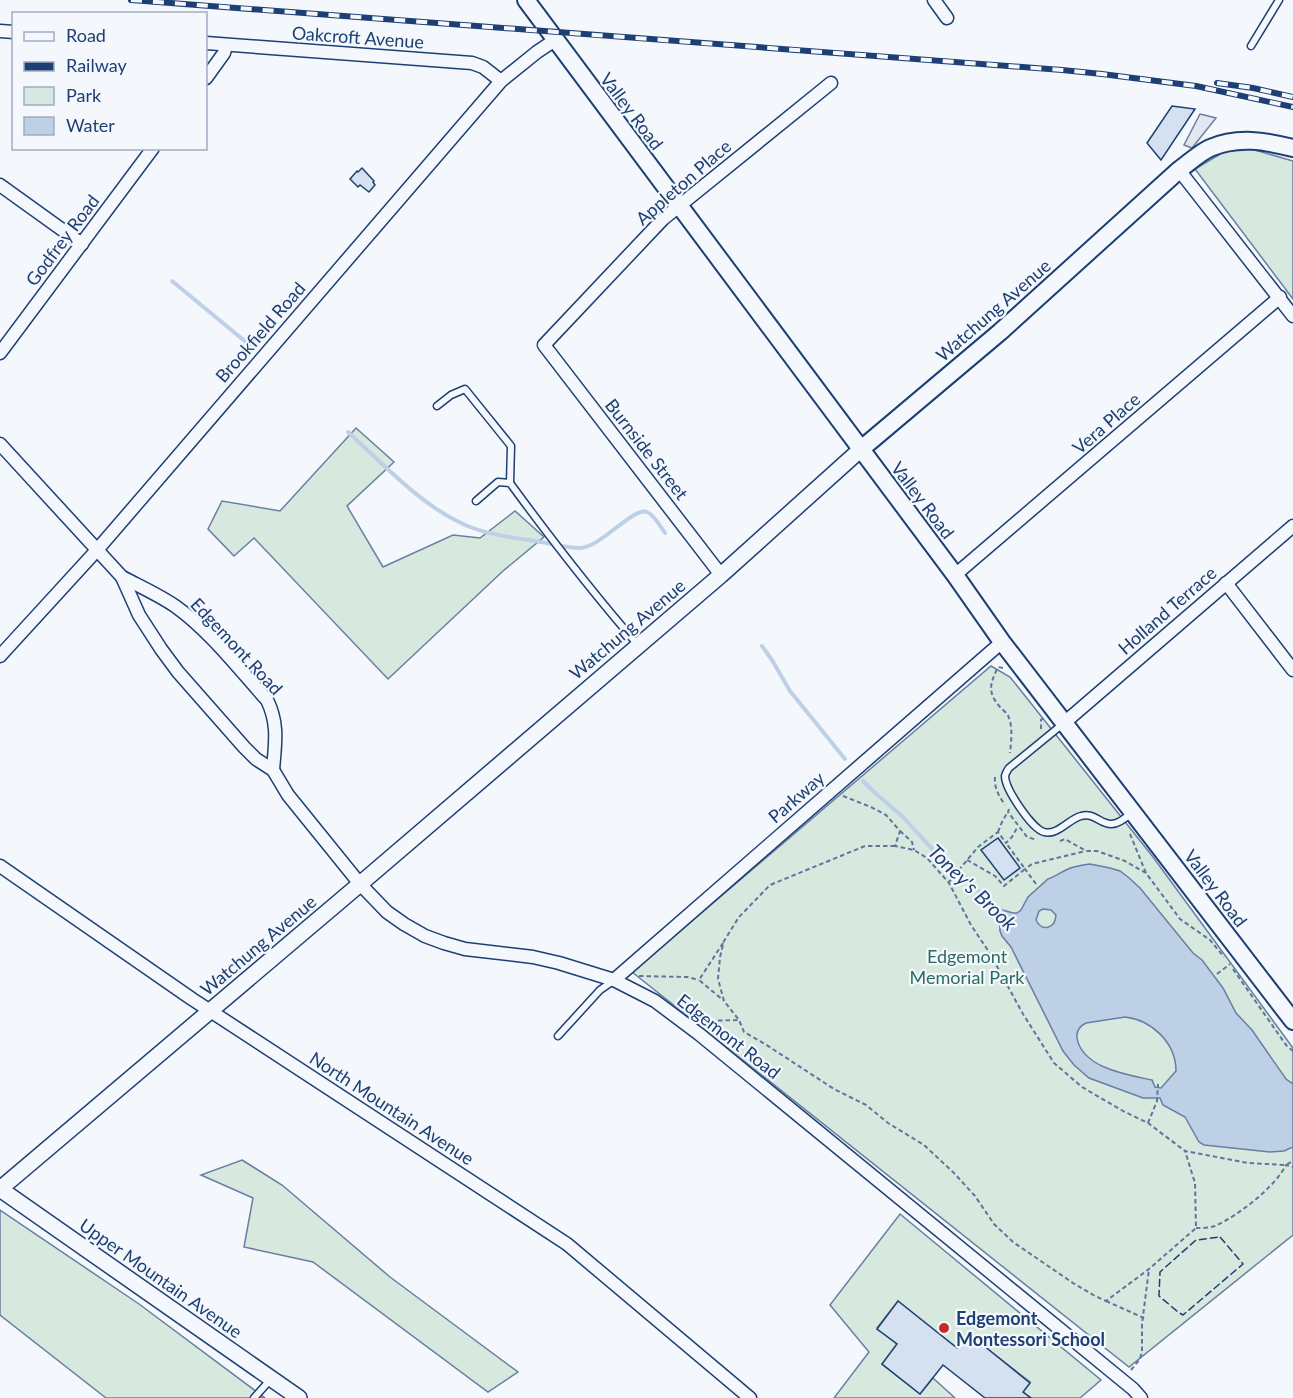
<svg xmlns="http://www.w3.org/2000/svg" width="1293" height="1398" font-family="Lato,sans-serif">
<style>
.green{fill:#d7e8df;stroke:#687fa3;stroke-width:1.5}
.parking{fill:#e3e8f0;stroke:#687fa3;stroke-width:1.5}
.water{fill:#bed0e5;stroke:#687fa3;stroke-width:1.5;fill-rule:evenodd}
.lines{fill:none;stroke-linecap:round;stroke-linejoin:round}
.stream{stroke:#bed0e5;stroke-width:4}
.building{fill:#d5e0f0;stroke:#1d3f73;stroke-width:1.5}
.service-casing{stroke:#1d3f73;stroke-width:9}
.minor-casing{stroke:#1d3f73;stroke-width:15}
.tertiary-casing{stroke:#1d3f73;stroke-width:18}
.secondary-casing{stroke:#1d3f73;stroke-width:20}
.path{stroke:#5e769c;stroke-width:2;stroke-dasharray:4.5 3;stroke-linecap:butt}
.service{stroke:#f4f7fb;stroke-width:6}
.minor{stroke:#f4f7fb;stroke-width:12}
.tertiary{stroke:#f4f7fb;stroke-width:15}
.secondary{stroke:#f4f7fb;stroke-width:16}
.rail-casing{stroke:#1d3f73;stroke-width:6}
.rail{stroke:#f4f7fb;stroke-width:4;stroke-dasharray:11;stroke-linecap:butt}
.fence{stroke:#1d3f73;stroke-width:1.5;stroke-dasharray:8 3;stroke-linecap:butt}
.poi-dot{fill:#c62828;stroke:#f4f7fb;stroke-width:2}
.labels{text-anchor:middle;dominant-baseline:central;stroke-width:4.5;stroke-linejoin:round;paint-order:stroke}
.street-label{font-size:18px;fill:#1d3f73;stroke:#f4f7fb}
.park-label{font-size:18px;fill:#2c6c60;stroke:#f4f7fb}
.poi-label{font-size:18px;font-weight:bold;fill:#1d3f73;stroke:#f4f7fb;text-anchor:start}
.water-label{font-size:20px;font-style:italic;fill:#1d3f73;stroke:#f4f7fb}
</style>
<rect width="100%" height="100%" fill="#f4f7fb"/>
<g class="green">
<path d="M1248,148L1293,161V299L1195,169L1227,150Z"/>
<path d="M356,428L394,462L347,506L383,567L453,535L480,538L515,511L544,537L503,571L388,679L254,538L234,556L208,529L222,501L280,511Z"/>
<path d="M991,666L1010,677L1153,857L1293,1048V1235L1129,1367L632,972Z"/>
<path d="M242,1160L282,1185L390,1277L518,1372L488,1392L313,1262L244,1247L253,1198L201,1175Z"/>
<path d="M0,1210L139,1304L265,1398H106L0,1315Z"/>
<path d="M900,1214L1101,1380L1080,1398H1031L1023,1392L1030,1382L968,1334L957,1348L898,1301L877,1328L897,1344L882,1364L920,1394L933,1378L955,1398H834L869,1352L830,1305Z"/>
</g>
<path class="parking" d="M1200,114L1216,118L1192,148L1184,145Z"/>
<path class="water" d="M1090,864L1110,868L1120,871L1128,877L1140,888L1193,953L1202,960L1223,988L1236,1013L1252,1030L1286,1079L1293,1084V1147L1284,1151L1270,1152L1204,1145L1199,1142L1185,1117L1163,1105L1160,1098H1143L1089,1078L1074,1065L1063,1051L1011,947L1002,936L1000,931L999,909L1013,913H1017L1021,910L1028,897L1048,879C1055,877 1061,872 1068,869C1075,866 1082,865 1090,864ZM1043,909L1051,910L1056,915C1055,929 1042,932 1036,920L1039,911ZM1125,1017C1152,1020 1176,1043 1176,1071L1161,1088L1155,1087L1152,1080C1128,1075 1082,1068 1077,1038C1076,1030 1080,1026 1086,1023Z"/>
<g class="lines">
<g class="stream">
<path d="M172,281L252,347"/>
<path d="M348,432C381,462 419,503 459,522C482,534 509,537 535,541C549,543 565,548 580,548C600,548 634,506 647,512C654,515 661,527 665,533"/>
<path d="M762,646L772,660L790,691L845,759"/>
<path d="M863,781L875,793L902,816L934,851L964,875L981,894L1002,912"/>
</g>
</g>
<g class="building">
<path d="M1172,106L1195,109L1161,160L1147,143Z"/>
<path d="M362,168L374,181L373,182L375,185L369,192L360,185L358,187L350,179L357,171L358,172Z"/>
<path d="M998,838L1020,868L1004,880L981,850Z"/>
<path d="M898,1301L957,1348L968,1333L1030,1383L1023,1392L1031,1398H985L943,1365L920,1394L882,1364L897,1344L877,1329Z"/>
</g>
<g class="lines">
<g class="service-casing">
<g id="service">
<path d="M1251,46L1279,0"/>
<path d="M437,406L451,395L465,389L511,446L510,483"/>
<path d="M476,501L498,482L510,483C551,539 593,593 638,645"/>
<path d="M1064,723L1009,768C1007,771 1006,772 1005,776C1005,789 1032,829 1044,832C1057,836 1069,819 1081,816C1100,810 1104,839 1131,813"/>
<path d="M558,1036L600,990L613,981"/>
<path d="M254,1398L271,1379"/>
</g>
</g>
<g class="minor-casing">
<g id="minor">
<path d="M934,0L947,18"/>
<path d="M0,31L14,32"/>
<path d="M206,43L472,63L483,67L501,81"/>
<path d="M206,78L224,53L226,45"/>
<path d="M1179,170L1293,316"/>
<path d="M0,185L82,244"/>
<path d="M0,353L153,148"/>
<path d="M0,444L122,577L139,615L161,649L178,672L244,747L256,759L273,770L288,795L360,884L387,912L404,924L425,936L444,943L465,949L533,957L559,963L614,980L655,1001L699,1034L1133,1389L1141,1398"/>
<path d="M721,575L544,345L663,219L831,83"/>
<path d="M955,575L1280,297"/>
<path d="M122,577C139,586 159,595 175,606C209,630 239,669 267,700C279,724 275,744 273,770"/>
<path d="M1226,583L1293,670"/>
<path d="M0,656L97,550L501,81L537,52L555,40"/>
<path d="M1064,723L1293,526"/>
<path d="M0,866L192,999L567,1244L750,1398"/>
<path d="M614,980L1002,642"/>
</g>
</g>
<g class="tertiary-casing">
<g id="tertiary">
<path d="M0,1189L360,884L721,575L860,450"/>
<path d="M0,1189L299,1398"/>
</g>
</g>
<g class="secondary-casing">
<g id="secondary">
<path d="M526,0L955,575L1002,642L1293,1021"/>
<path d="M860,450L1000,332L1179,170C1189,163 1199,153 1210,148C1238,136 1265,141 1293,148"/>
</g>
</g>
<g class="path">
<path d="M1003,668L998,667C990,684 987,692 1000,707C1003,710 1008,714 1009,718C1013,728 1011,743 1010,753"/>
<path d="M1041,729V720L1043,718"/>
<path d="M995,777C994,788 999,796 1005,805"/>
<path d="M843,796L871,807L886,815L900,831L895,846L914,850L927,858L949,883L971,925L989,952L1023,1014L1054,1063L1082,1087L1123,1111L1148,1123L1185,1151L1248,1163L1286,1165L1293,1161"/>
<path d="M1009,809L1008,812L1027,837L1037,840"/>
<path d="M900,831L912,842L914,850"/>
<path d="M998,832L1002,822L1007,813"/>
<path d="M1130,834L1146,873"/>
<path d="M1060,841L1065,839L1086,851H1097L1125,861L1146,873L1180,919L1210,940L1224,957"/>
<path d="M895,846H865L770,885L739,917L724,941L720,957L718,979L724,1001L739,1020L744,1032L765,1044L834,1089L866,1105L888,1123L924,1145L954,1173L975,1196L994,1224L1013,1242L1073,1283L1095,1296L1106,1301L1149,1269L1196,1228L1195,1183L1185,1151"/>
<path d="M967,860L995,876L1004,886L1025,869L1006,843"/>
<path d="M949,882L978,847L998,832L1006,843L1012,837L1018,826"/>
<path d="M1036,884L1025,869L1032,864L1086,851"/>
<path d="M723,943L699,980L723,1000"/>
<path d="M1233,969L1286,1045L1293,1051"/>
<path d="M1217,974L1230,964"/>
<path d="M639,976L687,977L699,980"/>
<path d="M703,1021L739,1020"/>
<path d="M1148,1123L1157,1101L1158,1084"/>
<path d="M1196,1228C1202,1228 1209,1228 1215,1226C1239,1215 1274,1188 1286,1165L1293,1167"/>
<path d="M1106,1301L1144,1318"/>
<path d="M1131,1370L1140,1359L1142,1351V1324L1149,1269"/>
</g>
<use href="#service" class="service"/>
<use href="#minor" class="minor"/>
<use href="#tertiary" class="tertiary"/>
<use href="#secondary" class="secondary"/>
<g class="rail-casing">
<g id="rail">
<path d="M131,0L1062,70L1102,74L1196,86L1293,107"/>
<path d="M1217,83L1253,88L1293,97"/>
</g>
</g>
<use href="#rail" class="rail"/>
<path class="fence" d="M1220,1237L1243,1264L1183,1315L1178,1312L1159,1296L1160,1272L1196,1240Z"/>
</g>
<circle class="poi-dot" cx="944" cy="1328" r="6"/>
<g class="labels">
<g class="street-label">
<text transform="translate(358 37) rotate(4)">Oakcroft Avenue</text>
<text transform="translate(632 111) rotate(53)">Valley Road</text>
<text transform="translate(683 182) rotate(-41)">Appleton Place</text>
<text transform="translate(62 240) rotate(-53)">Godfrey Road</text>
<text transform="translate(993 310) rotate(-41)">Watchung Avenue</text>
<text transform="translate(260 332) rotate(-49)">Brookfield Road</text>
<text transform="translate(1106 423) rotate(-41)">Vera Place</text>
<text transform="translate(647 449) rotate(52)">Burnside Street</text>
<text transform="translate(923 500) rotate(53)">Valley Road</text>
<text transform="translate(1167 610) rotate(-41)">Holland Terrace</text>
<text transform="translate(627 629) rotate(-40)">Watchung Avenue</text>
<text transform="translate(237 646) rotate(47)">Edgemont Road</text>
<text transform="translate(796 797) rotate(-41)">Parkway</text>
<text transform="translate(1216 888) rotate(53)">Valley Road</text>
<text transform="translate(258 945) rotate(-40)">Watchung Avenue</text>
<text transform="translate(729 1036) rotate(38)">Edgemont Road</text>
<text transform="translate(392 1108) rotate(33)">North Mountain Avenue</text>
<text transform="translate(161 1278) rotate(35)">Upper Mountain Avenue</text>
</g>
<g class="park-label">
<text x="967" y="956">Edgemont<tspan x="967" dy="21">Memorial Park</tspan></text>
</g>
<g class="poi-label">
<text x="956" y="1318">Edgemont<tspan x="956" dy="21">Montessori School</tspan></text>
</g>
<g class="water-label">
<text transform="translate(973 887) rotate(44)">Toney's Brook</text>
</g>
</g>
<rect x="12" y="12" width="195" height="138" fill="#f4f7fb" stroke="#9eadc5" stroke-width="1.5"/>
<rect x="24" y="32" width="30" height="9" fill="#f4f7fb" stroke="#9eadc5" stroke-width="1.5"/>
<text x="66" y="42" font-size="18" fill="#1d3f73">Road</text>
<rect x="24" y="62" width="30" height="9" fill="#1d3f73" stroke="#9eadc5" stroke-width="1.5"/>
<text x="66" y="72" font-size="18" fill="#1d3f73">Railway</text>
<rect x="24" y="87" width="30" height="18" fill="#d7e8df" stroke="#9eadc5" stroke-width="1.5"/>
<text x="66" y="102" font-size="18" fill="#1d3f73">Park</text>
<rect x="24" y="117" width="30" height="18" fill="#bed0e5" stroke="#9eadc5" stroke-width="1.5"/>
<text x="66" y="132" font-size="18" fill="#1d3f73">Water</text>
</svg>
